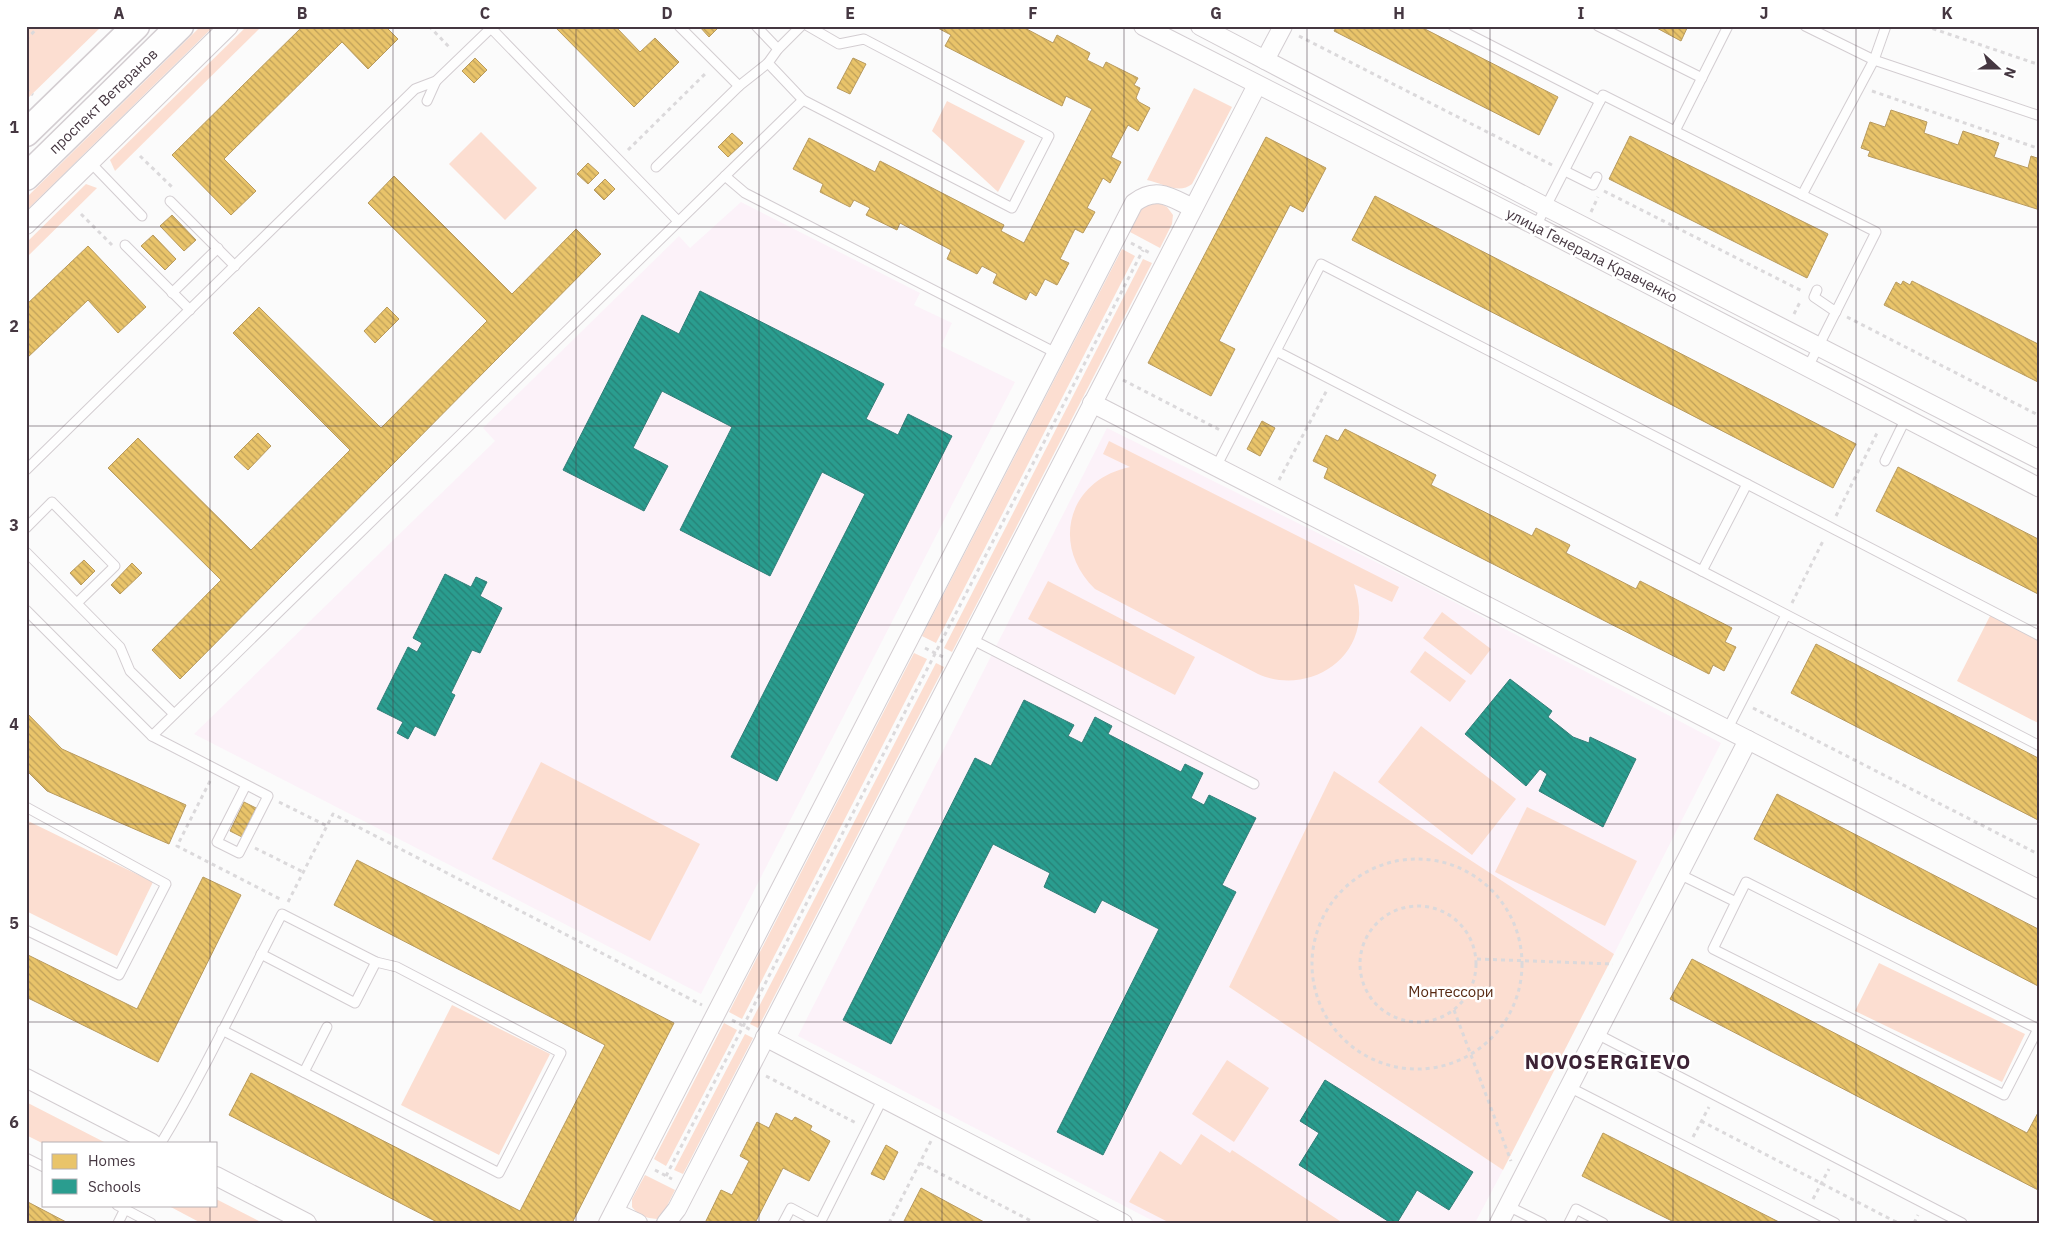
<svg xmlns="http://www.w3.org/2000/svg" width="2066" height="1249" font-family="'IBM Plex Sans',sans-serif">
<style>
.built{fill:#fcf2f9}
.green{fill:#fcded1}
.homes{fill:url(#homes-back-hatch);stroke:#b89a5e}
.schools{fill:url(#schools-back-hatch);stroke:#327e78}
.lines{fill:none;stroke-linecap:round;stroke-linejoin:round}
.lane-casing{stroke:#d3cdd1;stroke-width:11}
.street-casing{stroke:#d3cdd1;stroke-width:20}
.secondary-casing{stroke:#d3cdd1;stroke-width:29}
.path{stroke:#dbd9db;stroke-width:3;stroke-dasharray:4 4;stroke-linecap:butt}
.lane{stroke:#fefefe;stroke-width:9}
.street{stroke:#fefefe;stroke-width:18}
.secondary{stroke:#fefefe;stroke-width:26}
.grid{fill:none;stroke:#453741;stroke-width:1;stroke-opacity:0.55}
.labels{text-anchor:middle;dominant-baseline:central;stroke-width:5;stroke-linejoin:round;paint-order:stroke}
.street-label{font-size:15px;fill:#453741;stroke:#fff}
.park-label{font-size:15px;fill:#572912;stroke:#fff}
.district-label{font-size:20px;font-weight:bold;letter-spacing:1px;fill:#3c2235;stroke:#fff}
.neatline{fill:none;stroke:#453741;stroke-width:2}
.grid-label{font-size:16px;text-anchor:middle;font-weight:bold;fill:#453741}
</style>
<defs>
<pattern id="homes-back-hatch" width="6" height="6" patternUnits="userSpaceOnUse" patternTransform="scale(1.25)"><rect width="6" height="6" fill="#e9c46a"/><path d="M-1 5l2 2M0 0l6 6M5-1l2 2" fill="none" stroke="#bfa059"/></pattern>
<pattern id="schools-back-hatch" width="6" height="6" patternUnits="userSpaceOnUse" patternTransform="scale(1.25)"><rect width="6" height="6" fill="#2a9d8f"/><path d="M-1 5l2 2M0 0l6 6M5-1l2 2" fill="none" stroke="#268176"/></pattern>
</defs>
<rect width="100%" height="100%" fill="#fbfbfb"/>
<g class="built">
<path d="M741,202L920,293L914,305L952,323L941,346L1015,382L701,994L194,734L495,441L483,428L679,236L690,248Z"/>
<path d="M1107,428L1420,584L1721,743L1614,954L1334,772L1229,987L1503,1170L1475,1223H1157L798,1036Z"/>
</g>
<g class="green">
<path d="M26,26H102L26,100Z"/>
<path d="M201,26H214L26,211V198Z"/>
<path d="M247,26H262L115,171L110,160Z"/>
<path d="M1194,88L1232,107L1192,184C1179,195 1162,183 1147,180Z"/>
<path d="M947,101L1025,141L998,192L932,131Z"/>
<path d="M481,132L537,188L505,220L449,164Z"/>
<path d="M86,184L97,188L26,258V243Z"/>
<path d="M1157,202L1167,207L1173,215L1172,224L1160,248L1130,232C1137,218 1140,203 1157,202Z"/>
<path d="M1122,249L1135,256L936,643L922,636Z"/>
<path d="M1143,259L1152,263L952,652L944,648Z"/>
<path d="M1109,441L1399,587L1392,602L1354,584C1358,598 1361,611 1358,626C1349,671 1298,692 1258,674L1095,589C1050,545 1068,480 1130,467L1103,454Z"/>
<path d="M1048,581L1195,657L1175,695L1028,619Z"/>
<path d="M1442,612L1491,649L1471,675L1423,638Z"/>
<path d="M1991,614L2040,639V724L1957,681Z"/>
<path d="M1425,651L1466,681L1450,702L1410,672Z"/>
<path d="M914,653L927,659L742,1019L729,1012Z"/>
<path d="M936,663L944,667L758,1028L750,1024Z"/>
<path d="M1421,726L1516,799L1472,855L1378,782Z"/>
<path d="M541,762L700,844L650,941L492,859Z"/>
<path d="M1334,771L1614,954L1503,1170L1229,987Z"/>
<path d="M1527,807L1637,861L1605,926L1495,872Z"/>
<path d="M26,820L153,882L117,956L26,911Z"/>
<path d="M1879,963L2025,1034L2002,1082L1855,1011Z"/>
<path d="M452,1005L550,1054L499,1155L401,1105Z"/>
<path d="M724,1023L737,1030L666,1166L654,1159Z"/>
<path d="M745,1034L753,1038L683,1174L674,1170Z"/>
<path d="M1227,1060L1269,1088L1234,1142L1192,1114Z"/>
<path d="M26,1102L106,1143H44V1144L26,1135Z"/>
<path d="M1201,1134L1230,1153L1232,1150L1343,1223H1170L1129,1202L1160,1151L1181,1165Z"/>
<path d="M645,1175L675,1190L663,1214L657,1219C646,1218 639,1216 632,1207V1199Z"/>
<path d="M216,1199L263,1223H201L167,1205H216Z"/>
</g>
<g class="homes">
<path d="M303,26H385L398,39L368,69L342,42L224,159L256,191L231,215L172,155Z"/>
<path d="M554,26H615L640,52L655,38L679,62L634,107Z"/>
<path d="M699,26H720L709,37Z"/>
<path d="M934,26H1021L1053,43L1057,35L1090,53L1087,60L1103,68L1106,62L1138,78L1134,85L1140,88L1136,98L1139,102L1150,108L1138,131L1128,125L1111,157L1121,162L1110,183L1103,178L1087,208L1095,212L1083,233L1075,229L1060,259L1069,263L1057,285L1045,279L1036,296L1030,292L1026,300L993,283L997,274L982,266L977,274L947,259L951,250L900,223L897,230L866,215L870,208L854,200L850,207L820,192L823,184L793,169L809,138L875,172L880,161L1004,225L1001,231L1024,243L1092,109L1066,96L1062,106L945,46L951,35Z"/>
<path d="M1337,26H1419L1558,97L1539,135L1334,31Z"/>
<path d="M1653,26H1688L1681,41Z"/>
<path d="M475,58L487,70L474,83L462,71Z"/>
<path d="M853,58L866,64L850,94L837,88Z"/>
<path d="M1891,110L1927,122L1924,133L1958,145L1963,131L1999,143L1994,157L2028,168L2031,156L2040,159V210L1868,156L1870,151L1861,148L1870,122L1885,127Z"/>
<path d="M732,133L743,143L728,157L718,147Z"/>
<path d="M1630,136L1828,234L1807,278L1609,179Z"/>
<path d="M1266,137L1326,168L1303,212L1290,205L1219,341L1235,349L1211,396L1148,363Z"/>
<path d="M588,163L599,173L588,184L577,174Z"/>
<path d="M394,176L512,294L576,229L601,254L180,679L152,650L221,580L108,468L138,438L251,550L350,450L233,333L259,307L381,428L487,321L368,203Z"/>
<path d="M605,179L615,189L604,200L594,190Z"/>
<path d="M1375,196L1856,444L1833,488L1352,240Z"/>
<path d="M172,215L196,240L184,251L160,226Z"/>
<path d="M153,235L176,259L165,270L141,246Z"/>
<path d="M88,246L146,307L118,333L88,300L26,359V305Z"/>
<path d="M1903,281L1910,285L1912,281L2040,345V383L1884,305L1896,282L1901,285Z"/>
<path d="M387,307L399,319L375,343L364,331Z"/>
<path d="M1262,421L1275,428L1260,456L1247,449Z"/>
<path d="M1345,429L1436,475L1431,485L1532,536L1536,528L1570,545L1566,553L1636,589L1640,581L1732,628L1725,642L1736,647L1724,671L1713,665L1709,674L1324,478L1328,468L1313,461L1326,435L1338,441Z"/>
<path d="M258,433L271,446L248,470L234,457Z"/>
<path d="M1898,467L2040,540V595L1876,511Z"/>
<path d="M84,560L95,571L81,585L70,573Z"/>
<path d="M132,563L142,573L120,594L111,585Z"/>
<path d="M1816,644L2040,759V821L1791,693Z"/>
<path d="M26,712L62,749L186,805L169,844L47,791L26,770Z"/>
<path d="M1777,794L2040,930V987L1754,839Z"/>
<path d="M244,802L256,808L242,837L230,831Z"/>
<path d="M357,860L674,1023L572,1223H439L229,1115L251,1073L520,1211L605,1045L334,905Z"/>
<path d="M203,877L241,895L158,1062L26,997V954L137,1009Z"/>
<path d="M1692,959L2027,1133L2040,1109V1191L1670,999Z"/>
<path d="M776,1113L792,1121L795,1117L812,1126L810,1130L830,1141L809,1181L783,1168L755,1223H705L721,1190L732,1195L749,1161L740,1156L757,1122L769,1128Z"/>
<path d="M1603,1133L1781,1223H1676L1582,1176Z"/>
<path d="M886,1145L898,1152L884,1180L871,1174Z"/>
<path d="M921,1188L986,1223H903Z"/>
<path d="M26,1201L68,1223H26Z"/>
</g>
<g class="schools">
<path d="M700,291L884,384L866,419L898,435L908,414L952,436L777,781L731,757L865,494L822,472L770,576L680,530L732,427L662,391L633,448L668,466L644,511L563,470L642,315L679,334Z"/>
<path d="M445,574L471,587L476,577L487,582L480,596L502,608L480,653L472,650L451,693L455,695L435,736L415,726L408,739L397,733L403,722L377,709L408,647L417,652L422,643L413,638Z"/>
<path d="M1510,679L1552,711L1548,717L1573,737L1589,743L1590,737L1636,759L1603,827L1539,791L1547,774L1540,769L1526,786L1465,734Z"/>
<path d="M1024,700L1074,725L1068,736L1082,743L1095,717L1112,726L1108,734L1181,772L1185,764L1203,773L1191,798L1204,805L1209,795L1256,818L1222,885L1236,892L1103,1155L1057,1132L1159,929L1102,900L1095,913L1044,887L1050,873L993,844L891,1044L843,1020L975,758L991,766Z"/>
<path d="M1325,1080L1473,1172L1449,1210L1417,1190L1397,1223H1391L1299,1165L1319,1133L1300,1121Z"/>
</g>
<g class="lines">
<g class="lane-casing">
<g id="lane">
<path d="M489,26L678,221"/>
<path d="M679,26L739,86"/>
<path d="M756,26L778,49"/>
<path d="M801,26L778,49L768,63L803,100L1012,208L1049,136L864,39L839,44L808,26"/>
<path d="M1453,26L1600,101"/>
<path d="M1598,26L1702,78"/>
<path d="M1805,26L1874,60L2040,116"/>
<path d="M803,100L725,176L745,193L1056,353"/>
<path d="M427,101L436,81"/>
<path d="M1675,131L1728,26"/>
<path d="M90,162L142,216"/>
<path d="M656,167L739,86L768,63"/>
<path d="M1565,171L1593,185L1597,177"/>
<path d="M1802,195L1874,60L1886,26"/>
<path d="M170,201L235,266"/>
<path d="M1536,226L1603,95L1876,232L1808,367"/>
<path d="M125,245L190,310"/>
<path d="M1817,290L1814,297L1836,312"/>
<path d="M172,293L218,248"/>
<path d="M1885,461L1906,418"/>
<path d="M1216,467L1321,264L1747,484L1702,571L1276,351"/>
<path d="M26,470L415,89L436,81L491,28"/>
<path d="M1747,484L2040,636"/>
<path d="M26,528L52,502L115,566L77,603"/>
<path d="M26,552L120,647L130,671L174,714"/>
<path d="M1702,571L2040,746"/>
<path d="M26,610L152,736L268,796L239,853L217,842L246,785"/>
<path d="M971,639L1254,784"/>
<path d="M1727,730L1786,615"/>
<path d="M152,736L725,176"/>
<path d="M26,807L166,884L119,975L26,930"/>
<path d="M1679,874L1736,902L1746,882L2038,1029L2004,1095L1713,949L1736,902"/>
<path d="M261,954L355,1003L376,962"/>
<path d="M1597,1034L1962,1223"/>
<path d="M304,1072L327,1027"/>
<path d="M1569,1087L1835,1223"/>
<path d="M161,1143C206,1069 242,990 282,914L376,962L397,967L561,1053L499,1173L222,1030"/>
<path d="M26,1158L44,1167"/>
<path d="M117,1205L151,1223"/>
<path d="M1508,1206L1542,1223"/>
<path d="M118,1223L127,1205"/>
<path d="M783,1223L791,1208L819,1223"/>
<path d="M820,1223L883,1098"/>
<path d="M1569,1223L1576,1209L1603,1223"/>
</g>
</g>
<g class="street-casing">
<g id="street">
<path d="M1143,26L1536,226L2040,488"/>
<path d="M1200,26L1546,207L2040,460"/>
<path d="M1265,60L1283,26"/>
<path d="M26,225L229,26"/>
<path d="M1092,403L2040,890"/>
<path d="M765,1037L1123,1223"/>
<path d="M26,1078L152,1143"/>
<path d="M216,1176L307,1223"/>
<path d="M614,1212L638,1223"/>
<path d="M608,1223L1134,203C1156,186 1170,197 1193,208"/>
<path d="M666,1223L677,1209L1257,85"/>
<path d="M1499,1223L1748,740"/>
</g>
</g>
<g class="secondary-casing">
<g id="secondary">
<path d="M26,133L136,26"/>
<path d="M26,177L180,26"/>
</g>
</g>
<g class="path">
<path d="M429,26L451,49"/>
<path d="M1925,26L2040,65"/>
<path d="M1299,36L1552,165"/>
<path d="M26,40L39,26"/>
<path d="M26,89L33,95"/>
<path d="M1872,91L2040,149"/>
<path d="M628,150L707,72"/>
<path d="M140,156L172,187"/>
<path d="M1604,191L1802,291"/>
<path d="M1591,212L1598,197"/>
<path d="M81,214L112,245"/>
<path d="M1131,243L1150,253"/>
<path d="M1794,314L1801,300"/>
<path d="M1847,317L2040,416"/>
<path d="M1123,380L1222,431"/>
<path d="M1279,480L1327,390"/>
<path d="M1836,516L1878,431"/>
<path d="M1792,603L1824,539"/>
<path d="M925,648L943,657"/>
<path d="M1753,708L2040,855"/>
<path d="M210,781L177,846L282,900"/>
<path d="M279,802L327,826"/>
<path d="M255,848L303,872"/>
<circle cx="1417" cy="964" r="105"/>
<path d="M288,902L333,814L702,1005"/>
<circle cx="1418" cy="964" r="58"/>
<path d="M1477,959L1613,964"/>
<path d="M1454,1010L1511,1161"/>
<path d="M732,1020L751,1030"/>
<path d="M766,1076L856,1123"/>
<path d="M1701,1121L1898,1223"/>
<path d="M1693,1137L1709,1107"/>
<path d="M920,1163L1035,1223"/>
<path d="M655,1170L672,1179"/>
<path d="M666,1176L1143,250"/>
<path d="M1813,1199L1829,1169"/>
<path d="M889,1223L931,1141"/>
<path d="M1914,1223L1918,1215"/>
</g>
<use href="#lane" class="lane"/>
<use href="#street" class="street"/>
<use href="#secondary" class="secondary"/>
</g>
<path class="grid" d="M210,26V1143M393,26V1223M576,26V1223M759,26V1223M942,26V1223M1124,26V1223M1307,26V1223M1490,26V1223M1673,26V1223M1856,26V1223M26,227H2040M26,426H2040M26,625H2040M26,824H2040M26,1022H2040M210,1205V1223"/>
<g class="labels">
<g class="street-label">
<text transform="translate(103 101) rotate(-44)">проспект Ветеранов</text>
<text transform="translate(1592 255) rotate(27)">улица Генерала Кравченко</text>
</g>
<g class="park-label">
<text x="1451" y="991">Монтессори</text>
</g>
<g class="district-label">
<text x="1608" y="1061">NOVOSERGIEVO</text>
</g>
</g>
<rect width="2066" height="1249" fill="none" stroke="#ffffff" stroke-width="55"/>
<rect x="42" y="1142" width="175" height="65" fill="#ffffff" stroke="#b5afb3"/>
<rect x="52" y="1154" width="25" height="15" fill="#e9c46a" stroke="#b5afb3"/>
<text x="88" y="1166" font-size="15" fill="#453741">Homes</text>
<rect x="52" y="1179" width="25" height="15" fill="#2a9d8f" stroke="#b5afb3"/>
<text x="88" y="1192" font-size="15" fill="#453741">Schools</text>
<g transform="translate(1998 68) rotate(111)" stroke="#ffffff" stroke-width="4" paint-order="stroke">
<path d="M0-4L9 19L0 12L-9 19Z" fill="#453741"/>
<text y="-8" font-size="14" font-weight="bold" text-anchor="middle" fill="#453741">N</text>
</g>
<rect x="28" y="28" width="2010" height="1194" class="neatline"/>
<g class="grid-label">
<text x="119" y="19">A</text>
<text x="302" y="19">B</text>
<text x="485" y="19">C</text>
<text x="667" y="19">D</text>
<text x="850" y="19">E</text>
<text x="1033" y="19">F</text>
<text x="1216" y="19">G</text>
<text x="1399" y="19">H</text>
<text x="1581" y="19">I</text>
<text x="1764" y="19">J</text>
<text x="1947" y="19">K</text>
<text x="14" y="133">1</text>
<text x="14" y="332">2</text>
<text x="14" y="531">3</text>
<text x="14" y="730">4</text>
<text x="14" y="929">5</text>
<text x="14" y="1128">6</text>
</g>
</svg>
